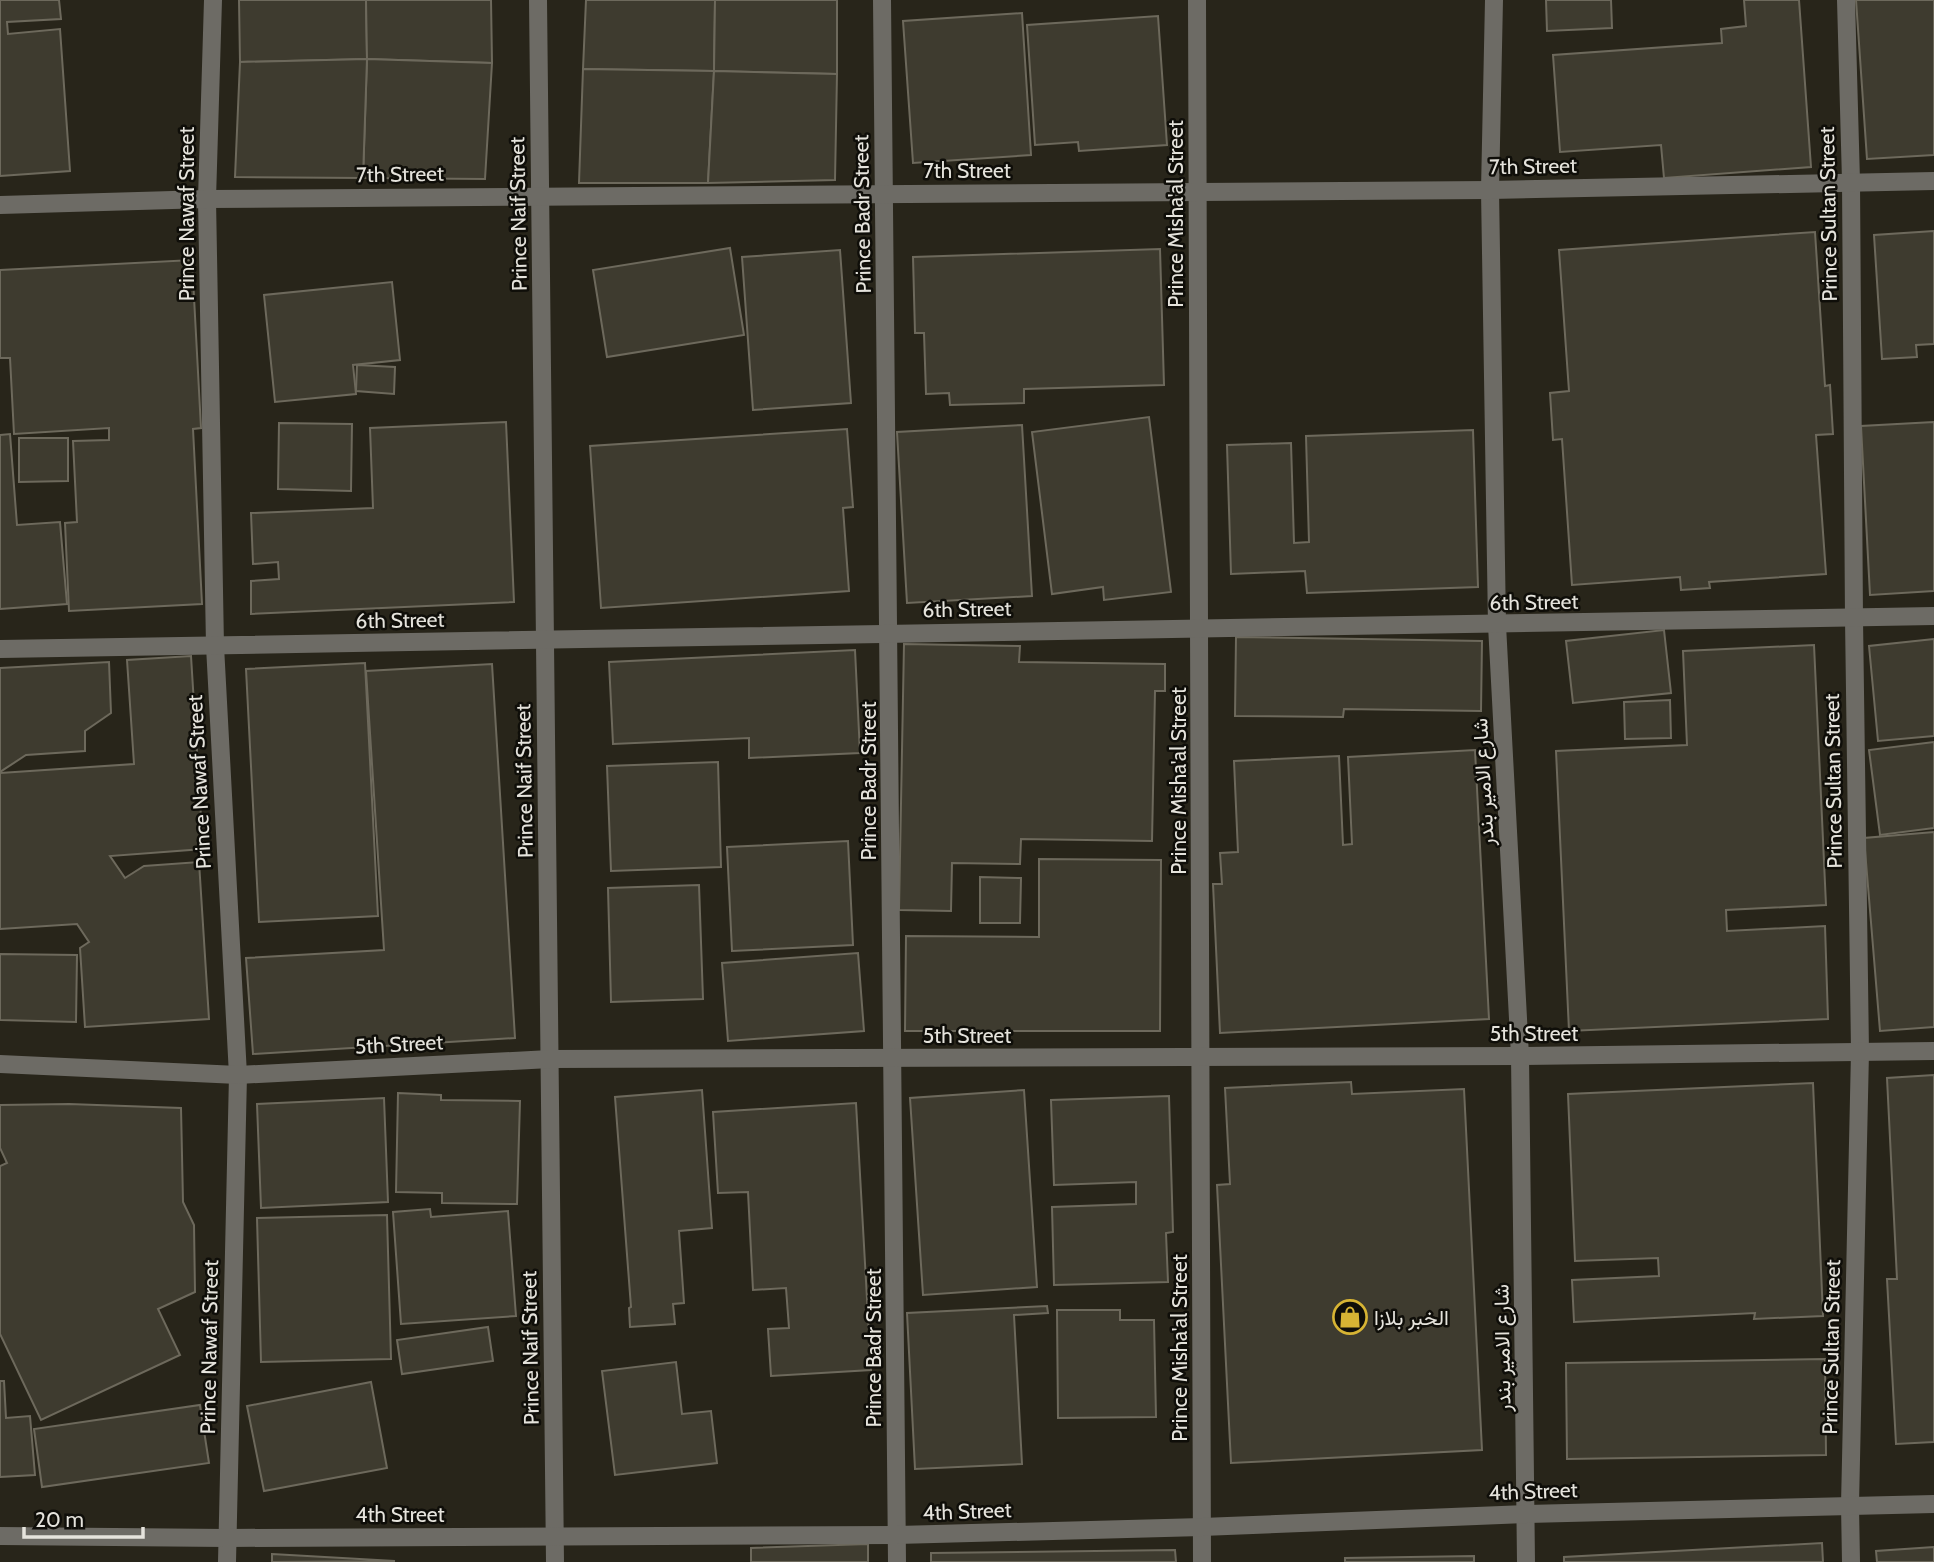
<svg xmlns="http://www.w3.org/2000/svg" width="1934" height="1562" font-family="Cabin,Vazirmatn,sans-serif">
<style>
.building{fill:#3e3b2f;stroke:#6d695c;stroke-width:2}
.lines{fill:none;stroke-linecap:round;stroke-linejoin:round}
.minor{stroke:#6d6b65;stroke-width:18}
.labels{text-anchor:middle;dominant-baseline:central;stroke-width:5;stroke-linejoin:round;paint-order:stroke}
.street-label{font-size:21px;fill:#e5e3dc;stroke:#0f0e09}
.poi-label{font-size:21px;fill:#e5e3dc;stroke:#0f0e09;text-anchor:start}
</style>
<rect width="100%" height="100%" fill="#28251a"/>
<g class="building">
<path d="M0,0H59L61,19L7,22L8,34L60,29L70,171L0,176Z"/>
<path d="M239,0H366L367,59L240,62Z"/>
<path d="M366,0H491L492,63L367,59Z"/>
<path d="M586,0H715L714,71L583,69Z"/>
<path d="M715,0H837V74L714,71Z"/>
<path d="M1546,0H1611L1612,28L1547,31Z"/>
<path d="M1744,0H1799L1811,167L1664,178L1661,145L1560,152L1553,55L1722,43L1721,29L1746,26Z"/>
<path d="M1856,0H1934V155L1867,159Z"/>
<path d="M1022,13L1031,155L913,163L903,21Z"/>
<path d="M1158,16L1167,145L1079,151L1078,142L1035,145L1027,25Z"/>
<path d="M367,59L492,63L485,179L363,178Z"/>
<path d="M367,59L363,178L235,177L240,62Z"/>
<path d="M583,69L714,71L708,183H579Z"/>
<path d="M714,71L837,74L835,180L708,183Z"/>
<path d="M1934,231V344L1916,345L1917,357L1882,359L1874,235Z"/>
<path d="M1815,232L1825,386L1830,385L1833,434L1816,435L1826,574L1709,582L1710,588L1681,590L1680,577L1572,585L1562,439L1553,440L1550,393L1569,391L1559,250Z"/>
<path d="M730,248L744,335L607,357L593,270Z"/>
<path d="M1160,249L1164,385L1024,389V403L950,405L949,393L926,394L924,333H915L913,257Z"/>
<path d="M840,250L851,403L753,410L742,257Z"/>
<path d="M192,260L201,428L193,429L202,604L69,611L65,523L77,522L73,441L109,440V428L14,434L10,358H0V270Z"/>
<path d="M392,282L400,360L353,365L356,394L275,402L264,295Z"/>
<path d="M357,365L395,367L394,394L356,391Z"/>
<path d="M1149,417L1171,592L1104,600L1103,587L1052,594L1032,432Z"/>
<path d="M506,422L514,602L251,614V581L279,579L278,562L253,564L251,513L373,508L370,428Z"/>
<path d="M1934,422V591L1870,595L1861,426Z"/>
<path d="M279,423L352,424L351,491L278,489Z"/>
<path d="M1022,425L1032,596L907,603L897,432Z"/>
<path d="M847,429L853,507L843,508L849,591L601,608L590,446Z"/>
<path d="M1473,430L1478,587L1307,593L1305,571L1231,574L1227,445L1291,443L1294,543L1309,542L1306,436Z"/>
<path d="M10,434L17,525L60,522L67,604L0,609V435Z"/>
<path d="M19,438H68V481L19,482Z"/>
<path d="M1664,630L1671,693L1573,703L1566,641Z"/>
<path d="M1236,637L1482,641L1481,711L1344,709L1343,717L1235,716Z"/>
<path d="M1934,639V736L1878,741L1869,646Z"/>
<path d="M904,644L1020,646L1019,662L1165,664V691H1155L1152,841L1021,839L1020,864L952,863L951,911L899,910Z"/>
<path d="M1814,645L1826,905L1726,910L1727,931L1825,926L1828,1019L1569,1031L1556,751L1687,745L1683,651Z"/>
<path d="M855,650L860,753L749,758V738L613,744L609,662Z"/>
<path d="M191,656L203,849L110,856L125,878L144,866L199,862L209,1019L85,1027L80,948L89,942L77,924L0,929V773L134,764L127,660Z"/>
<path d="M109,662L111,713L85,731V751L26,755L0,772V668Z"/>
<path d="M365,663L378,916L259,922L246,669Z"/>
<path d="M492,664L515,1038L253,1054L246,958L384,950L366,671Z"/>
<path d="M1670,700L1671,738L1625,739L1624,702Z"/>
<path d="M1934,742V828L1880,835L1869,750Z"/>
<path d="M1475,750L1489,1019L1220,1033L1213,884H1222L1220,853L1238,852L1234,761L1339,756L1343,845L1352,844L1348,757Z"/>
<path d="M718,762L721,867L611,871L607,766Z"/>
<path d="M1934,832V1027L1880,1031L1864,838Z"/>
<path d="M848,841L853,945L732,951L727,847Z"/>
<path d="M1039,859L1161,860L1160,1031H905L906,936L1039,937Z"/>
<path d="M980,877L1021,878L1020,923H980Z"/>
<path d="M699,885L703,999L611,1002L608,888Z"/>
<path d="M858,953L864,1031L728,1041L722,963Z"/>
<path d="M0,954L77,955L76,1022L0,1020Z"/>
<path d="M1934,1075V1442L1896,1444L1887,1279H1897L1887,1078Z"/>
<path d="M1351,1082L1352,1094L1464,1089L1482,1450L1231,1463L1217,1185L1230,1184L1225,1088Z"/>
<path d="M1813,1083L1823,1316L1754,1319L1755,1313L1574,1322L1572,1280L1659,1276L1658,1258L1575,1261L1568,1094Z"/>
<path d="M702,1090L712,1228L679,1231L684,1303L673,1304L675,1324L630,1327L629,1308L631,1307L615,1097Z"/>
<path d="M1024,1090L1037,1287L923,1295L910,1098Z"/>
<path d="M398,1093L441,1095V1100L520,1101L517,1204L442,1203V1193L396,1192Z"/>
<path d="M1169,1096L1173,1232L1166,1233L1168,1282L1054,1285L1052,1207L1136,1204V1182L1054,1185L1051,1100Z"/>
<path d="M384,1098L388,1202L261,1208L257,1104Z"/>
<path d="M856,1103L871,1370L771,1376L768,1329L789,1328L786,1288L753,1290L748,1192L718,1193L713,1112Z"/>
<path d="M69,1104L181,1108L183,1202L194,1225L195,1292L158,1309L180,1355L41,1420L0,1334V1166L7,1163L0,1148V1105Z"/>
<path d="M430,1209L431,1217L508,1211L516,1316L401,1324L393,1212Z"/>
<path d="M387,1215L391,1359L261,1362L257,1218Z"/>
<path d="M1047,1306L1048,1313L1014,1315L1022,1464L915,1469L907,1313Z"/>
<path d="M1057,1310H1120V1320H1154L1156,1417L1058,1418Z"/>
<path d="M488,1327L493,1361L402,1374L397,1340Z"/>
<path d="M1825,1359L1826,1455L1567,1459L1566,1363Z"/>
<path d="M676,1362L682,1414L711,1411L717,1463L615,1475L602,1371Z"/>
<path d="M0,1381H4L6,1418L30,1416L35,1475L0,1477Z"/>
<path d="M371,1382L387,1468L264,1491L247,1406Z"/>
<path d="M200,1405L209,1463L42,1487L34,1429Z"/>
<path d="M1822,1543L1823,1562H1564V1557Z"/>
<path d="M868,1544V1562H751V1548Z"/>
<path d="M1934,1547V1562H1877L1876,1551Z"/>
<path d="M1175,1550L1176,1562H931V1553Z"/>
<path d="M272,1554L395,1561L272,1562Z"/>
<path d="M1474,1556V1562H1345V1558Z"/>
</g>
<g class="lines">
<g class="minor">
<path d="M213,0L207,199L215,646L238,1075L227,1562"/>
<path d="M538,0L555,1562"/>
<path d="M882,0L897,1562"/>
<path d="M1197,0L1202,1562"/>
<path d="M1494,0L1490,190L1497,625L1520,1056L1526,1562"/>
<path d="M1846,0L1851,181L1854,619L1860,1052L1850,1505L1851,1562"/>
<path d="M0,205L207,199L1490,190L1934,181"/>
<path d="M0,649L1934,616"/>
<path d="M0,1064L238,1075L550,1059L1520,1056L1934,1051"/>
<path d="M0,1536L227,1538L897,1535L1202,1527L1527,1514L1934,1504"/>
</g>
</g>
<defs>
<g id="shop-ring" transform="scale(1.75)"><circle r="9.5" fill="#0f0e09" stroke="#d7b434" stroke-width="1.5"/><path d="M-5-2.5h2.3a2.7 3.5 0 0 1 5.4 0H5L5.5 6h-11ZM-1.5-2.5h3a1.5 2.3 0 0 0-3 0Z" fill="#d7b434"/></g>
</defs>
<g fill-rule="evenodd">
<use href="#shop-ring" x="1350" y="1317"/>
</g>
<g class="labels">
<g class="street-label">
<text transform="translate(1533 166) rotate(-1)">7th Street</text>
<text x="967" y="170">7th Street</text>
<text transform="translate(400 174) rotate(-1)">7th Street</text>
<text transform="translate(186 214) rotate(-90)">Prince Nawaf Street</text>
<text transform="translate(518 214) rotate(-91)">Prince Naif Street</text>
<text transform="translate(862 214) rotate(-91)">Prince Badr Street</text>
<text transform="translate(1175 214) rotate(-90)">Prince Misha'al Street</text>
<text transform="translate(1828 214) rotate(-91)">Prince Sultan Street</text>
<text transform="translate(1534 602) rotate(-1)">6th Street</text>
<text transform="translate(967 609) rotate(-1)">6th Street</text>
<text transform="translate(400 620) rotate(-1)">6th Street</text>
<text transform="translate(524 781) rotate(-91)">Prince Naif Street</text>
<text transform="translate(868 781) rotate(-90)">Prince Badr Street</text>
<text transform="translate(1178 781) rotate(-90)">Prince Misha'al Street</text>
<text transform="translate(1833 781) rotate(-91)">Prince Sultan Street</text>
<text transform="translate(199 782) rotate(-93)">Prince Nawaf Street</text>
<text transform="translate(1483 782) rotate(-93)">شارع الامير بندر</text>
<text x="1534" y="1033">5th Street</text>
<text x="967" y="1035">5th Street</text>
<text transform="translate(399 1044) rotate(-3)">5th Street</text>
<text transform="translate(209 1347) rotate(-89)">Prince Nawaf Street</text>
<text transform="translate(1831 1347) rotate(-89)">Prince Sultan Street</text>
<text transform="translate(530 1348) rotate(-91)">Prince Naif Street</text>
<text transform="translate(873 1348) rotate(-90)">Prince Badr Street</text>
<text transform="translate(1179 1348) rotate(-90)">Prince Misha'al Street</text>
<text transform="translate(1502 1348) rotate(-91)">شارع الامير بندر</text>
<text transform="translate(1533 1491) rotate(-2)">4th Street</text>
<text transform="translate(967 1511) rotate(-2)">4th Street</text>
<text x="400" y="1514">4th Street</text>
</g>
<g class="poi-label">
<text x="1374" y="1317">الخبر بلازا</text>
</g>
</g>
<path d="M24 1527v10h119v-10" fill="none" stroke="#e5e3dc" stroke-width="3.5"/>
<text x="35" y="1527" font-size="21" fill="#e5e3dc" stroke="#0f0e09" stroke-width="5" paint-order="stroke">20 m</text>
</svg>
